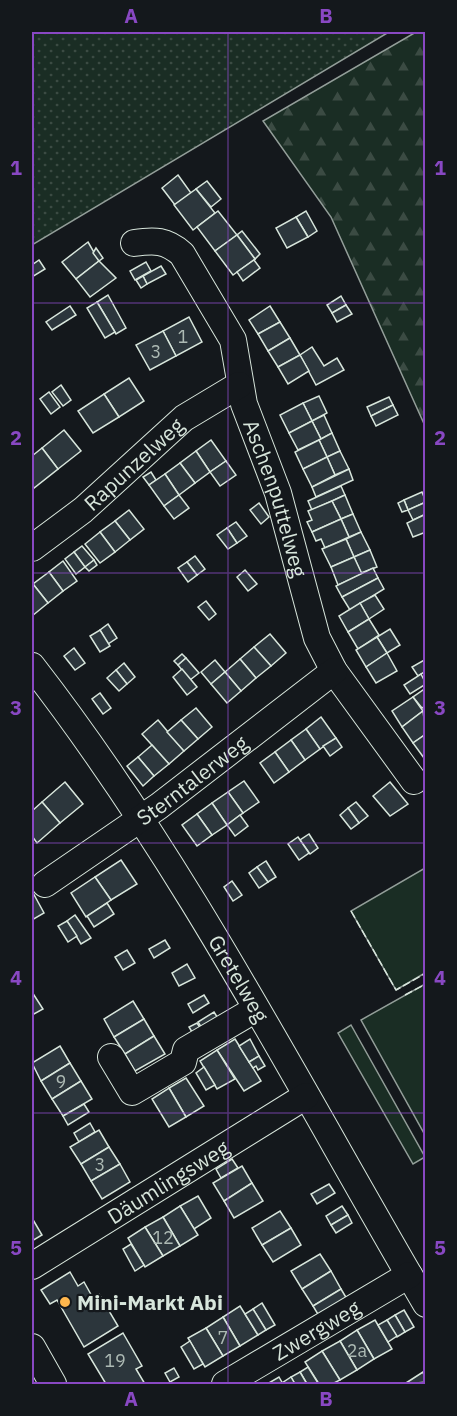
<svg xmlns="http://www.w3.org/2000/svg" width="457" height="1416" font-family="'IBM Plex Sans',sans-serif">
<style>
.grass{fill:url(#grass-dots);stroke:#939e99;stroke-width:1.5}
.forest{fill:url(#forest-firs);stroke:#939e99;stroke-width:1.5}
.park{fill:#1a2d24;stroke:#939e99;stroke-width:1.5}
.building{fill:#2c363c;stroke:#d8e6dc;stroke-width:1.5}
.lines{fill:none;stroke-linecap:round;stroke-linejoin:round}
.minor-casing{stroke:#d8e6dc;stroke-width:28}
.minor{stroke:#14181c;stroke-width:26}
.fence{stroke:#d8e6dc;stroke-width:1.5;stroke-dasharray:8 3;stroke-linecap:butt}
.grid{fill:none;stroke:#8948c3;stroke-width:1.5;stroke-opacity:0.55}
.poi-dot{fill:#ffb74d;stroke:#14181c;stroke-width:2}
.labels{text-anchor:middle;dominant-baseline:central;stroke-width:4.5;stroke-linejoin:round;paint-order:stroke}
.number-label{font-size:18px;fill:#adbab4}
.street-label{font-size:21px;fill:#d8e6dc;stroke:#14181c}
.poi-label{font-size:21px;font-weight:bold;fill:#d8e6dc;stroke:#14181c;text-anchor:start}
.neatline{fill:none;stroke:#8948c3;stroke-width:2}
.grid-label{font-size:20px;text-anchor:middle;font-weight:bold;fill:#8948c3}
</style>
<defs>
<pattern id="grass-dots" width="8" height="8" patternUnits="userSpaceOnUse" patternTransform="scale(1.5)"><rect width="8" height="8" fill="#1a2d24"/><path d="M2 2h.1M6 6h.1" fill="none" stroke="#3b4b43" stroke-width="1.8" stroke-linecap="round"/></pattern>
<pattern id="forest-firs" width="22" height="20" patternUnits="userSpaceOnUse" patternTransform="scale(1.5)"><rect width="22" height="20" fill="#1a2d24"/><path d="M5 1l3.5 6h-7zM16 11l3.5 6h-7z" fill="#3b4b43"/></pattern>
</defs>
<rect width="100%" height="100%" fill="#14181c"/>
<path class="grass" d="M32,32H389L32,245Z"/>
<path class="forest" d="M416,32H426L425,426L331,217L263,121Z"/>
<g class="park">
<path d="M425,868V973L396,990L351,911Z"/>
<path d="M425,984V1135L361,1020Z"/>
<path d="M351,1025L425,1157L413,1164L338,1033Z"/>
</g>
<g class="building">
<path d="M178,175L191,193L175,205L162,188Z"/>
<path d="M207,181L221,199L211,207L196,189Z"/>
<path d="M196,189L215,213L193,230L174,205Z"/>
<path d="M218,211L237,235L215,251L197,227Z"/>
<path d="M306,211L317,231L308,237L296,217Z"/>
<path d="M296,217L308,237L287,248L276,228Z"/>
<path d="M242,231L260,254L255,259L237,235Z"/>
<path d="M237,235L255,259L233,275L215,251Z"/>
<path d="M88,242L99,261L76,279L62,262Z"/>
<path d="M96,248L103,258L99,261L93,253Z"/>
<path d="M39,260L45,269L32,277V265Z"/>
<path d="M254,260L260,268L243,281L237,272Z"/>
<path d="M99,261L116,278L90,297L76,279Z"/>
<path d="M146,262L151,271L135,280L130,271Z"/>
<path d="M161,266L166,274L147,284L143,276Z"/>
<path d="M143,276L147,284L141,288L136,280Z"/>
<path d="M108,295L126,328L116,334L97,302Z"/>
<path d="M341,296L346,305L332,313L327,305Z"/>
<path d="M97,302L115,332L105,338L87,308Z"/>
<path d="M346,305L352,314L337,322L332,313Z"/>
<path d="M70,306L76,315L52,330L46,322Z"/>
<path d="M270,306L280,322L258,334L249,320Z"/>
<path d="M189,317L202,342L176,356L163,331Z"/>
<path d="M280,322L290,338L268,351L258,334Z"/>
<path d="M163,331L176,356L150,370L136,345Z"/>
<path d="M290,338L300,355L278,367L268,351Z"/>
<path d="M312,347L324,366L337,358L344,370L316,385L300,355Z"/>
<path d="M300,355L309,371L288,384L278,367Z"/>
<path d="M129,378L144,401L119,417L104,394Z"/>
<path d="M61,385L71,400L63,406L52,392Z"/>
<path d="M49,392L60,407L51,414L40,399Z"/>
<path d="M104,394L119,417L93,433L78,411Z"/>
<path d="M319,396L327,413L312,421L303,403Z"/>
<path d="M389,397L393,405L371,416L367,407Z"/>
<path d="M303,403L312,421L289,433L280,415Z"/>
<path d="M393,405L398,415L376,426L371,416Z"/>
<path d="M324,415L332,433L321,439L312,421Z"/>
<path d="M312,421L321,439L298,450L289,433Z"/>
<path d="M64,430L81,451L58,469L42,448Z"/>
<path d="M332,433L340,451L327,457L319,440Z"/>
<path d="M211,440L226,461L210,472L196,451Z"/>
<path d="M319,440L327,457L303,469L295,452Z"/>
<path d="M42,448L58,469L34,488L32,484V456Z"/>
<path d="M196,451L210,472L195,483L180,463Z"/>
<path d="M340,451L349,469L335,475L327,457Z"/>
<path d="M327,457L335,475L312,487L303,469Z"/>
<path d="M226,461L236,475L220,486L210,472Z"/>
<path d="M180,463L195,483L179,495L165,474Z"/>
<path d="M349,469L353,480L316,497L312,487Z"/>
<path d="M151,472L156,480L149,485L143,477Z"/>
<path d="M165,474L179,495L164,506L149,485Z"/>
<path d="M341,486L345,495L312,510L308,501Z"/>
<path d="M422,492L426,502L408,510L404,500Z"/>
<path d="M179,495L189,508L174,519L164,506Z"/>
<path d="M345,495L353,514L341,519L332,501Z"/>
<path d="M404,500L408,510L402,512L398,503Z"/>
<path d="M332,501L341,519L312,532L307,522L312,520L308,511Z"/>
<path d="M426,502V514L413,520L408,510Z"/>
<path d="M259,503L269,517L261,524L250,510Z"/>
<path d="M129,510L144,529L130,540L115,521Z"/>
<path d="M353,514L361,532L349,537L341,519Z"/>
<path d="M426,514V532L413,537L407,523Z"/>
<path d="M341,519L349,537L325,548L321,539L316,541L312,532Z"/>
<path d="M115,521L130,540L115,552L100,532Z"/>
<path d="M236,522L247,536L237,543L227,528Z"/>
<path d="M227,528L237,543L228,549L217,535Z"/>
<path d="M100,532L115,552L100,563L85,544Z"/>
<path d="M361,532L370,550L354,557L346,539Z"/>
<path d="M346,539L354,557L331,567L322,549Z"/>
<path d="M82,546L94,560L85,567L74,552Z"/>
<path d="M370,550L377,567L361,573L354,557Z"/>
<path d="M74,552L85,567L76,574L65,559Z"/>
<path d="M195,556L205,569L197,575L187,562Z"/>
<path d="M354,557L362,574L338,585L331,567Z"/>
<path d="M94,560L97,565L89,571L85,567Z"/>
<path d="M63,561L77,581L63,591L49,572Z"/>
<path d="M187,562L197,575L188,582L178,568Z"/>
<path d="M373,568L378,578L342,597L336,586Z"/>
<path d="M245,570L257,584L248,591L237,577Z"/>
<path d="M49,572L63,591L48,603L33,584Z"/>
<path d="M378,578L384,589L350,610L342,597Z"/>
<path d="M33,584L48,603L32,616V586Z"/>
<path d="M375,595L384,609L369,619L360,603Z"/>
<path d="M206,601L216,614L209,620L198,607Z"/>
<path d="M360,603L369,619L348,632L339,616Z"/>
<path d="M369,619L379,635L358,649L348,632Z"/>
<path d="M108,624L117,638L108,644L100,630Z"/>
<path d="M390,629L400,645L387,653L377,637Z"/>
<path d="M100,630L110,646L100,652L90,636Z"/>
<path d="M270,634L286,653L271,666L254,647Z"/>
<path d="M377,637L387,653L366,667L356,650Z"/>
<path d="M254,647L271,666L256,678L240,659Z"/>
<path d="M74,648L85,663L75,670L64,656Z"/>
<path d="M387,653L397,671L376,683L366,667Z"/>
<path d="M182,654L186,658L178,665L174,661Z"/>
<path d="M186,658L199,673L190,680L178,665Z"/>
<path d="M240,659L256,678L241,691L225,672Z"/>
<path d="M426,659V671L418,676L412,667Z"/>
<path d="M215,660L225,672L211,684L201,672Z"/>
<path d="M124,663L135,677L127,684L116,670Z"/>
<path d="M182,669L197,687L187,695L173,677Z"/>
<path d="M116,670L127,684L119,691L107,678Z"/>
<path d="M225,672L241,691L227,703L211,684Z"/>
<path d="M421,674L426,684L410,694L404,685Z"/>
<path d="M426,688V706L422,708L413,697Z"/>
<path d="M100,693L111,708L103,714L92,699Z"/>
<path d="M413,697L423,711L402,727L392,711Z"/>
<path d="M196,708L212,727L198,739L181,720Z"/>
<path d="M423,711L426,734L413,743L402,727Z"/>
<path d="M321,717L336,738L320,749L306,729Z"/>
<path d="M158,720L184,751L169,764L142,734Z"/>
<path d="M181,720L198,739L184,751L167,732Z"/>
<path d="M306,729L320,749L305,760L291,740Z"/>
<path d="M426,734V757L424,758L413,743Z"/>
<path d="M336,738L342,747L330,756L323,746Z"/>
<path d="M291,740L305,760L289,772L275,752Z"/>
<path d="M152,745L169,764L154,776L138,757Z"/>
<path d="M275,752L289,772L274,783L260,763Z"/>
<path d="M138,757L154,776L143,786L127,766Z"/>
<path d="M244,781L259,802L243,813L228,792Z"/>
<path d="M65,782L83,804L60,823L42,802Z"/>
<path d="M390,782L408,804L390,816L373,796Z"/>
<path d="M228,792L243,813L227,825L212,803Z"/>
<path d="M42,802L60,823L37,843L32,836V811Z"/>
<path d="M356,802L368,816L359,823L348,808Z"/>
<path d="M212,803L227,825L212,835L197,814Z"/>
<path d="M348,808L359,823L351,829L340,815Z"/>
<path d="M197,814L212,835L197,846L182,825Z"/>
<path d="M240,815L248,826L235,836L227,825Z"/>
<path d="M309,834L318,848L310,854L300,840Z"/>
<path d="M298,837L309,853L299,860L288,844Z"/>
<path d="M121,860L137,884L111,900L95,877Z"/>
<path d="M266,861L276,877L268,882L257,867Z"/>
<path d="M257,867L268,882L259,888L249,873Z"/>
<path d="M95,877L111,900L86,917L71,893Z"/>
<path d="M232,881L242,895L233,901L224,887Z"/>
<path d="M32,891L44,913L32,920Z"/>
<path d="M107,903L114,914L94,927L87,916Z"/>
<path d="M75,915L91,938L81,944L67,921Z"/>
<path d="M67,921L77,936L68,942L58,926Z"/>
<path d="M165,940L170,948L154,958L149,949Z"/>
<path d="M127,950L135,963L123,970L115,957Z"/>
<path d="M187,964L195,978L179,986L172,973Z"/>
<path d="M32,992L43,1009L34,1014L32,1010Z"/>
<path d="M204,995L209,1003L193,1013L188,1004Z"/>
<path d="M133,1001L144,1019L114,1037L104,1019Z"/>
<path d="M214,1012L219,1020L203,1030L198,1022Z"/>
<path d="M144,1019L154,1036L125,1054L114,1037Z"/>
<path d="M197,1023L203,1032L195,1037L189,1027Z"/>
<path d="M154,1036L165,1054L135,1071L125,1054Z"/>
<path d="M235,1039L261,1081L244,1091L217,1050Z"/>
<path d="M250,1039L259,1056L249,1062L239,1046Z"/>
<path d="M60,1046L70,1063L41,1081L32,1063Z"/>
<path d="M217,1050L235,1079L217,1089L200,1061Z"/>
<path d="M259,1056L265,1066L258,1070L256,1066L253,1068L249,1062Z"/>
<path d="M70,1063L81,1081L52,1099L41,1081Z"/>
<path d="M204,1067L215,1085L206,1090L196,1073Z"/>
<path d="M186,1078L204,1106L186,1117L169,1088Z"/>
<path d="M81,1081L92,1099L63,1116L52,1099Z"/>
<path d="M169,1088L186,1117L169,1127L152,1099Z"/>
<path d="M84,1104L89,1112L68,1125L63,1116Z"/>
<path d="M90,1123L95,1132L79,1142L74,1133Z"/>
<path d="M99,1130L109,1147L81,1164L70,1147Z"/>
<path d="M109,1147L120,1164L91,1181L81,1164Z"/>
<path d="M232,1159L238,1168L221,1178L216,1169Z"/>
<path d="M120,1164L130,1182L102,1199L91,1181Z"/>
<path d="M242,1166L252,1183L224,1201L213,1183Z"/>
<path d="M252,1183L263,1201L234,1218L224,1201Z"/>
<path d="M329,1184L335,1193L317,1204L311,1194Z"/>
<path d="M198,1196L211,1218L194,1229L180,1206Z"/>
<path d="M180,1206L198,1235L180,1246L163,1217Z"/>
<path d="M342,1206L348,1215L331,1225L326,1216Z"/>
<path d="M280,1211L291,1228L262,1245L252,1228Z"/>
<path d="M348,1215L352,1223L336,1233L331,1225Z"/>
<path d="M163,1217L180,1246L163,1256L145,1227Z"/>
<path d="M32,1218L42,1235L32,1241Z"/>
<path d="M145,1227L163,1256L145,1267L128,1238Z"/>
<path d="M291,1228L301,1245L273,1262L262,1245Z"/>
<path d="M131,1244L144,1265L135,1271L123,1249Z"/>
<path d="M320,1254L331,1271L302,1289L291,1271Z"/>
<path d="M331,1271L341,1289L313,1306L302,1289Z"/>
<path d="M70,1272L78,1286L84,1282L93,1298L99,1294L118,1326L84,1347L57,1300L50,1304L41,1290Z"/>
<path d="M341,1289L347,1299L319,1316L313,1306Z"/>
<path d="M262,1303L275,1325L266,1330L253,1309Z"/>
<path d="M240,1306L258,1335L240,1346L223,1317Z"/>
<path d="M253,1309L266,1330L258,1335L245,1314Z"/>
<path d="M404,1310L414,1327L405,1332L395,1315Z"/>
<path d="M395,1315L405,1332L397,1337L387,1320Z"/>
<path d="M223,1317L240,1346L223,1356L206,1328Z"/>
<path d="M375,1320L392,1349L374,1359L357,1330Z"/>
<path d="M387,1320L397,1336L388,1342L378,1325Z"/>
<path d="M206,1328L223,1356L205,1367L188,1338Z"/>
<path d="M357,1330L374,1359L357,1370L340,1341Z"/>
<path d="M123,1333L142,1366L136,1369L145,1384H106L88,1354Z"/>
<path d="M190,1341L203,1364L194,1369L181,1347Z"/>
<path d="M340,1341L357,1370L340,1380L322,1351Z"/>
<path d="M322,1351L340,1380L332,1384H319L305,1362Z"/>
<path d="M308,1367L318,1383L316,1384H307L300,1372Z"/>
<path d="M174,1368L179,1377L170,1382L165,1373Z"/>
<path d="M300,1372L307,1384H295L291,1377Z"/>
<path d="M423,1372L426,1382L407,1384L406,1383Z"/>
<path d="M279,1377L283,1384H267Z"/>
<path d="M291,1377L295,1384H284L282,1383Z"/>
</g>
<g class="lines">
<g class="minor-casing">
<g id="minor">
<path id="s1" d="M134,243C155,240 166,240 182,254L233,340L244,404L278,493L317,638L334,671L414,781"/>
<path id="s2" d="M32,548L83,510L184,418L239,385"/>
<path id="s3" d="M32,666C185,863 300,1089 426,1304"/>
<path id="s4" d="M45,884L159,806L334,671"/>
<path d="M111,1057L132,1092L183,1062L186,1050L256,1009"/>
<path id="s5" d="M32,1266L306,1096"/>
<path d="M32,1347L53,1384"/>
<path id="s6" d="M225,1384L409,1275"/>
</g>
</g>
<use href="#minor" class="minor"/>
<g class="fence">
<path d="M351,911L396,990L426,973"/>
<path d="M405,995L426,984"/>
</g>
</g>
<path class="grid" d="M228,32V1384M32,303H426M32,573H426M32,843H426M32,1113H426"/>
<circle class="poi-dot" cx="65" cy="1302" r="6"/>
<g class="labels">
<g class="number-label">
<text x="183" y="336">1</text>
<text x="156" y="351">3</text>
<text x="61" y="1081">9</text>
<text x="100" y="1164">3</text>
<text x="163" y="1237">12</text>
<text x="223" y="1337">7</text>
<text x="357" y="1350">2a</text>
<text x="115" y="1360">19</text>
</g>
<g class="street-label">
<text stroke="none"><textPath href="#s2" startOffset="132">Rapunzelweg</textPath></text>
<text stroke="none"><textPath href="#s1" startOffset="316">Aschenputtelweg</textPath></text>
<text stroke="none"><textPath href="#s4" startOffset="180">Sterntalerweg</textPath></text>
<text stroke="none"><textPath href="#s3" startOffset="375">Gretelweg</textPath></text>
<text stroke="none"><textPath href="#s5" startOffset="160">Däumlingsweg</textPath></text>
<text stroke="none"><textPath href="#s6" startOffset="106">Zwergweg</textPath></text>
</g>
<g class="poi-label">
<text x="77" y="1302">Mini-Markt Abi</text>
</g>
</g>
<rect width="457" height="1416" fill="none" stroke="#14181c" stroke-width="66"/>
<rect x="33" y="33" width="391" height="1350" class="neatline"/>
<g class="grid-label">
<text x="131" y="23">A</text>
<text x="326" y="23">B</text>
<text x="16" y="175">1</text>
<text x="440" y="175">1</text>
<text x="16" y="445">2</text>
<text x="440" y="445">2</text>
<text x="16" y="715">3</text>
<text x="440" y="715">3</text>
<text x="16" y="985">4</text>
<text x="440" y="985">4</text>
<text x="16" y="1255">5</text>
<text x="440" y="1255">5</text>
<text x="131" y="1406">A</text>
<text x="326" y="1406">B</text>
</g>
</svg>
